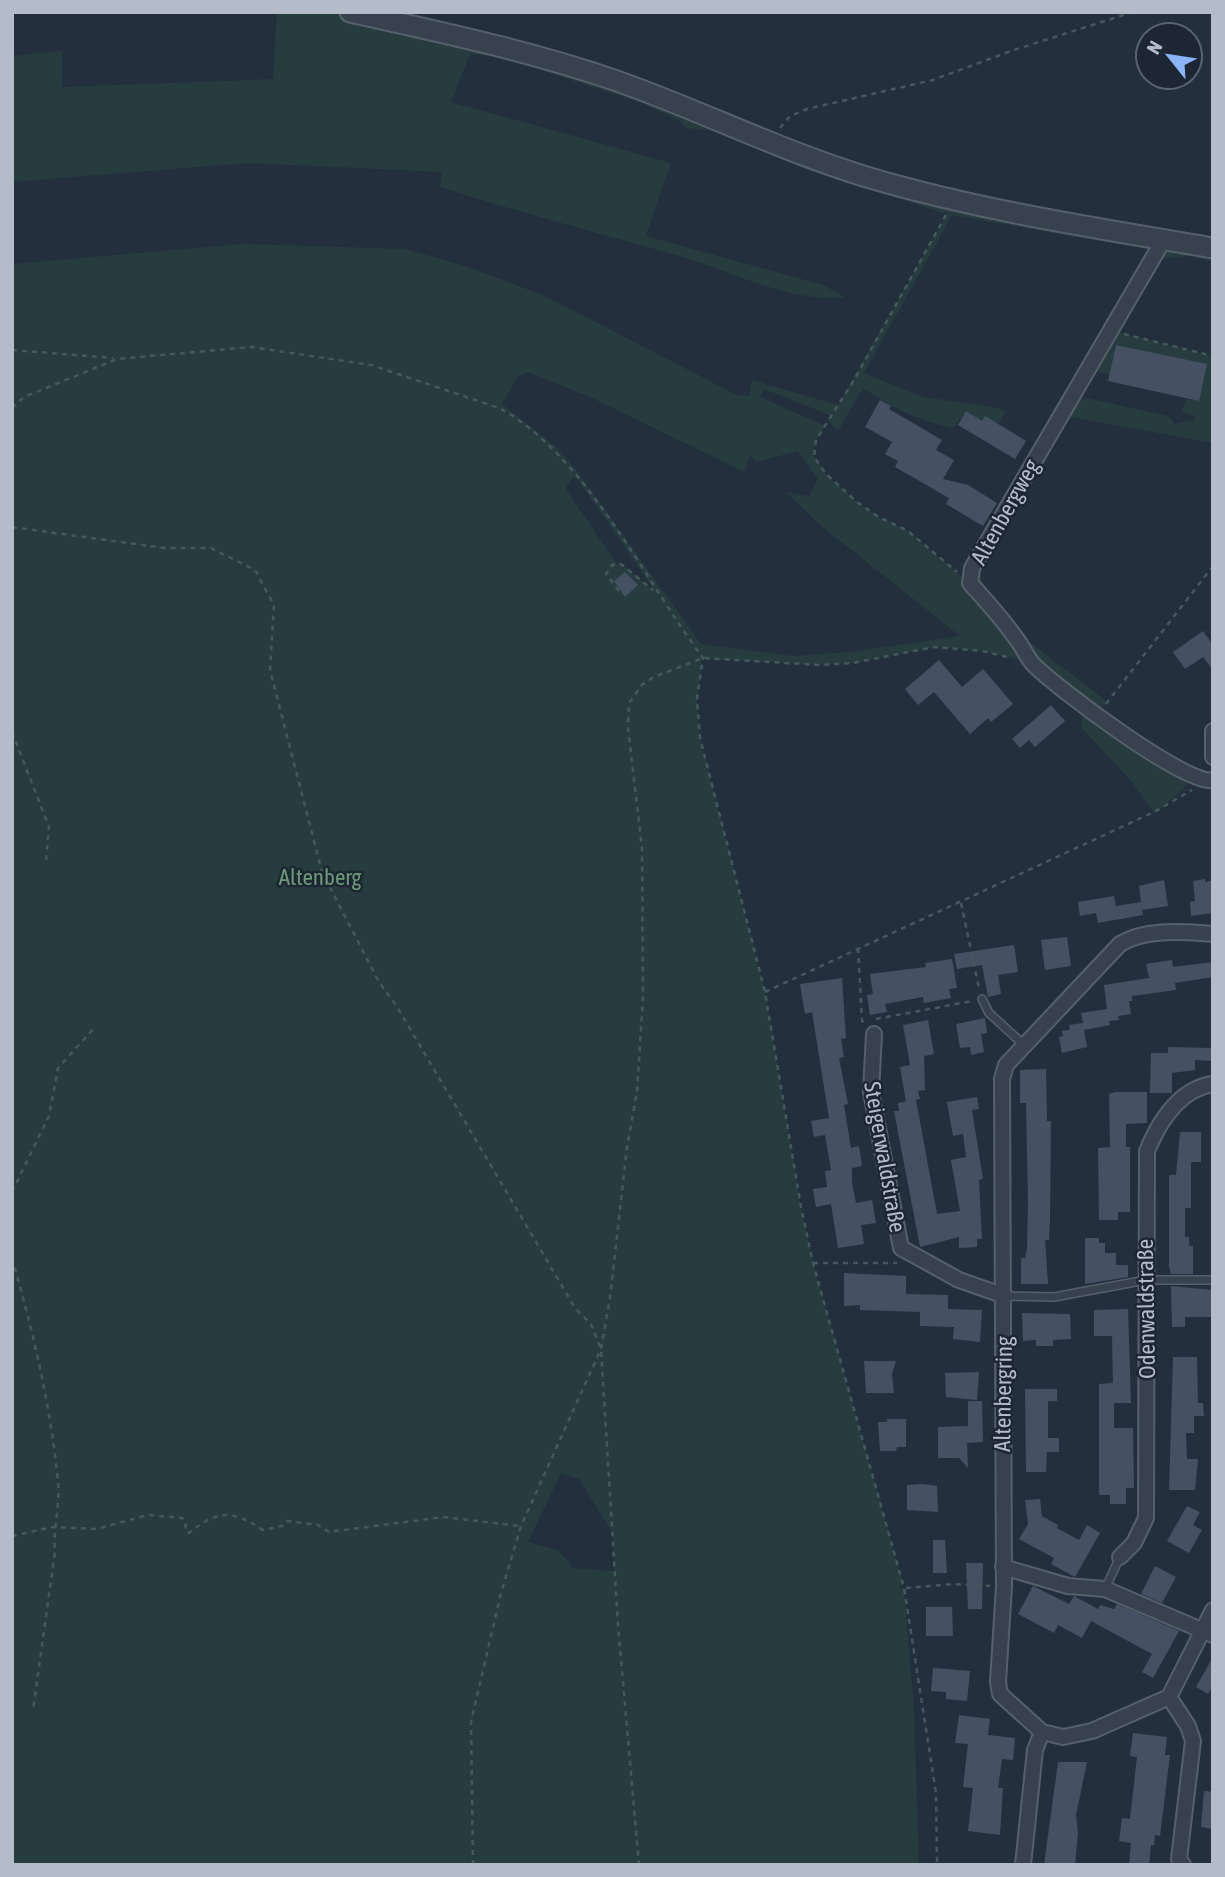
<svg xmlns="http://www.w3.org/2000/svg" width="1225" height="1877" font-family="'Asap Condensed',sans-serif">
<style>
.green{fill:#263c3f;fill-rule:evenodd}
.building{fill:#455162}
.lines{fill:none;stroke-linecap:round;stroke-linejoin:round}
.service-casing{stroke:#565f6c;stroke-width:10}
.minor-casing{stroke:#565f6c;stroke-width:18}
.tertiary-casing{stroke:#565f6c;stroke-width:23}
.path{stroke:#44595c;stroke-width:2.5;stroke-dasharray:5 5;stroke-linecap:butt}
.service{stroke:#38414e;stroke-width:7}
.minor{stroke:#38414e;stroke-width:14}
.tertiary{stroke:#38414e;stroke-width:19}
.labels{text-anchor:middle;dominant-baseline:central;stroke-width:5;stroke-linejoin:round;paint-order:stroke}
.street-label{font-size:23px;fill:#b4bcc9;stroke:#1d2633}
.park-label{font-size:23px;fill:#6b9a76;stroke:#1d2633}
</style>
<rect width="100%" height="100%" fill="#242f3e"/>
<path class="green" d="M277,12H350L540,56L866,176L1213,248V262L1189,256L1163,259L1110,330L1213,356V443L1065,416L980,568C981,618 1072,671 1107,702L1098,714L1196,777L1159,810L1154,812L1132,782L1081,727L1084,704L1031,663L982,651L934,647L853,663L819,665L702,659L697,699L700,738L765,992L801,1207L813,1263L903,1583L898,1587L904,1588L914,1710L919,1865H12V264L242,244L405,249L462,265L543,295L737,395L749,396L752,380L838,405L947,214L808,170L714,131L687,128L680,121L642,103L537,69L490,56L470,54L451,102L671,163L646,236L823,285L845,297C794,305 726,269 676,255C597,233 518,212 440,187L442,172L247,163L12,182V56L62,51V87L273,79ZM952,215L1157,251L1086,370L1110,375L1117,345L1207,365L1198,401L1187,399L1181,412L1195,416V420L1174,424L1168,416L1087,398L1069,400L969,583L908,531L877,516L857,502L826,474L814,457L816,440L826,426L760,397L764,389L832,416L829,422L838,431L863,388C890,407 920,421 953,428L966,412L982,421L998,424L1006,412L999,408L923,397L864,373ZM528,372L590,397L744,472L750,455L757,462L798,451L818,479L809,496L786,492L820,525L960,636L849,652L792,656L701,644L578,472L557,448L502,404L518,376ZM575,475L655,591L621,564H617L565,488ZM561,1473L579,1479L613,1533L614,1571L573,1568L558,1550L528,1542Z"/>
<g class="building">
<path d="M1116,345L1207,364L1199,401L1108,381Z"/>
<path d="M880,400L891,406L889,409L942,440L936,450L954,460L943,479L968,485L997,503L983,526L946,504L949,498L895,467L898,461L885,454L892,442L865,427Z"/>
<path d="M966,411L982,421L985,416L1026,441L1015,459L958,425Z"/>
<path d="M625,572L638,585L625,597L614,581Z"/>
<path d="M1203,631L1213,645V670L1203,657L1185,669L1173,652Z"/>
<path d="M939,660L962,687L983,669L1013,704L991,722L988,718L970,734L934,692L918,705L905,689Z"/>
<path d="M1051,705L1065,721L1035,747L1029,740L1020,748L1012,739Z"/>
<path d="M1205,879V882L1213,880V913L1191,916L1190,902L1195,901L1193,881Z"/>
<path d="M1164,880L1168,906L1142,910L1139,886Z"/>
<path d="M1114,896L1116,906L1141,902L1143,915L1098,923L1096,913L1080,916L1078,902Z"/>
<path d="M1067,937L1071,966L1045,970L1041,940Z"/>
<path d="M1014,945L1018,972L998,975L1001,994L988,997L982,965L957,969L954,954Z"/>
<path d="M952,959L957,988L949,989L951,998L924,1003L923,997L885,1004L887,1012L870,1015L867,995L873,994L870,974L926,967L925,963Z"/>
<path d="M1172,960L1173,967L1213,962V977L1175,983L1176,990L1132,996V1001H1129L1131,1014L1118,1016L1119,1020L1109,1021L1110,1025L1084,1030L1087,1047L1062,1053L1059,1037L1063,1036L1062,1031L1070,1030L1069,1025L1083,1023L1081,1013L1107,1009L1104,985L1149,978L1146,964Z"/>
<path d="M842,978L846,1038L841,1039L844,1057L839,1058L848,1104L844,1105L851,1148L859,1146L862,1166L852,1168V1182L856,1203L872,1200L876,1223L861,1225L864,1244L838,1248L831,1204L816,1207L813,1189L827,1187L825,1171L831,1170L825,1135L814,1137L811,1121L829,1118L812,1012L805,1014L800,984Z"/>
<path d="M985,1018L987,1033L981,1034L984,1052L971,1055L970,1047L960,1048L956,1024Z"/>
<path d="M928,1020L934,1054L924,1056L925,1090L918,1091L920,1099L916,1100L937,1214L960,1211L951,1160L966,1157L963,1134L953,1136L947,1102L977,1097L979,1109L972,1110L983,1179L979,1180L982,1239H977V1247L959,1248V1237L920,1247L894,1111H899L898,1103L909,1101L906,1102L900,1067L910,1065L903,1025Z"/>
<path d="M1168,1047L1213,1048V1061L1195,1060V1070L1172,1073V1093H1150L1151,1053H1168Z"/>
<path d="M1046,1069L1047,1121H1051L1050,1219L1049,1240H1045L1048,1284H1021V1258H1025L1027,1248L1028,1201L1026,1103H1020V1070Z"/>
<path d="M1116,1092H1147V1123L1126,1124V1147H1130V1212H1118V1220H1099L1098,1148L1110,1147L1109,1094Z"/>
<path d="M1180,1132H1201V1162H1191V1208H1185V1237H1189V1246H1193V1274H1171L1169,1267V1175H1176Z"/>
<path d="M1085,1238H1099V1243H1105V1253H1116V1265H1128V1277L1085,1284Z"/>
<path d="M844,1273L906,1276V1294L948,1295V1309L982,1310L980,1342L953,1339L954,1327L920,1326V1312L860,1310V1305L844,1306Z"/>
<path d="M1171,1286L1213,1290V1317H1185V1327H1172Z"/>
<path d="M1128,1309L1131,1403H1114V1428H1133L1134,1488H1126V1504H1110V1495H1099V1384L1113,1383L1112,1336H1094V1310Z"/>
<path d="M1022,1313L1070,1314L1071,1339L1053,1340V1346H1036V1340L1023,1341Z"/>
<path d="M1173,1357H1197L1198,1403H1203L1204,1416H1194V1433H1186L1187,1459H1198L1195,1490H1169Z"/>
<path d="M864,1361H896L892,1374L894,1393H866Z"/>
<path d="M979,1372L977,1400L946,1397L945,1373Z"/>
<path d="M1025,1389H1057V1401H1048V1438H1059V1452H1047L1046,1472H1026Z"/>
<path d="M968,1401H982L983,1442L967,1443L968,1468L959,1458H938V1427L968,1426Z"/>
<path d="M887,1419H906V1447H897L896,1451H880L878,1422H887Z"/>
<path d="M923,1484L937,1486L938,1512L907,1510V1485Z"/>
<path d="M1040,1499L1042,1516L1058,1525L1057,1528L1079,1540L1087,1525L1100,1533L1075,1577L1051,1564L1054,1558L1019,1539L1028,1524L1025,1500Z"/>
<path d="M1187,1506L1200,1512L1193,1525L1202,1530L1189,1553L1167,1541Z"/>
<path d="M933,1540H945L947,1573H933Z"/>
<path d="M966,1563H983L982,1609H968Z"/>
<path d="M1155,1566L1176,1577L1162,1603L1141,1594Z"/>
<path d="M1033,1586L1069,1604L1074,1596L1098,1609L1100,1605L1114,1609L1117,1604L1179,1631L1153,1678L1142,1672L1152,1654L1091,1621L1082,1638L1058,1625L1054,1633L1018,1614Z"/>
<path d="M926,1607H952L953,1636H926Z"/>
<path d="M1213,1657V1686L1208,1694L1196,1687Z"/>
<path d="M933,1668L970,1671L967,1701L946,1699V1692L931,1691Z"/>
<path d="M959,1715L990,1719L988,1735L1015,1738L1013,1760L1002,1759L998,1788H1003L1000,1835L968,1831L973,1788L963,1787L968,1744L955,1743Z"/>
<path d="M1133,1733L1167,1737L1165,1755H1170L1160,1836L1155,1835L1154,1845H1151L1149,1865H1129L1131,1843L1119,1841L1122,1818L1130,1819L1137,1757L1130,1756Z"/>
<path d="M1058,1762H1087L1076,1815L1078,1833L1075,1865H1044Z"/>
<path d="M1204,1791L1213,1792V1829L1201,1827Z"/>
</g>
<g class="lines">
<g class="service-casing">
<g id="service">
<path d="M982,999L989,1013L1023,1044"/>
<path d="M1005,1296L1054,1297L1146,1280H1213"/>
<path d="M1105,1589L1120,1557"/>
</g>
</g>
<g class="minor-casing">
<g id="minor">
<path d="M1164,239L972,568L970,583C985,600 1002,618 1015,637C1022,645 1026,656 1033,664C1054,686 1188,787 1213,780"/>
<path d="M1213,731V757"/>
<path d="M1213,934C1183,932 1146,928 1120,944L1006,1065L1002,1079L1004,1586L998,1682L1000,1694L1042,1732L1063,1737L1092,1731L1169,1697L1213,1610"/>
<path d="M874,1034L871,1092L901,1248L959,1280L1005,1296"/>
<path d="M1120,1557L1134,1543L1146,1518L1147,1151C1159,1122 1179,1089 1213,1084"/>
<path d="M1003,1567L1068,1586L1105,1589L1213,1635"/>
<path d="M1169,1697L1188,1726L1193,1741L1179,1859L1183,1865"/>
<path d="M1023,1865L1035,1750L1042,1732"/>
</g>
</g>
<g class="tertiary-casing">
<path id="tertiary" d="M350,12C440,32 530,51 617,81C702,111 783,152 870,178C982,211 1097,228 1213,248"/>
</g>
<g class="path">
<path d="M780,128L790,116L807,109L933,80L1011,51L1133,12"/>
<path d="M946,215L854,380L816,440L814,457L826,474L857,502L877,516L908,531L957,572"/>
<path d="M1124,334L1213,356"/>
<path d="M12,350L113,358"/>
<path d="M12,408L24,397L117,359L252,347L371,365L499,408C583,452 646,582 703,658L697,699L700,738L765,992L801,1207L813,1263L904,1588L936,1793L937,1865"/>
<path d="M12,527L164,548H211L255,570L274,605L270,670L322,872L379,982L396,1005L575,1308L591,1324L601,1349L618,1625L639,1865"/>
<path d="M619,591L606,574L612,565L621,564L653,590"/>
<path d="M1106,704L1213,566"/>
<path d="M12,732L49,827L46,860"/>
<path d="M961,903L979,988"/>
<path d="M858,948L862,1021L865,1024"/>
<path d="M765,992L1154,812L1192,790"/>
<path d="M876,1019L972,1001"/>
<path d="M12,1192L49,1116L58,1068L95,1027"/>
<path d="M12,1258C33,1331 51,1407 58,1483C60,1506 53,1529 55,1552L33,1710"/>
<path d="M813,1263H897"/>
<path d="M12,1536L53,1527L96,1529L148,1515L182,1518L186,1522L185,1530L189,1533C218,1510 231,1509 263,1530L282,1526L287,1521L318,1525L329,1532L443,1517L520,1526"/>
<path d="M906,1588L953,1584L990,1586"/>
<path d="M473,1865L471,1722L501,1593L521,1526L601,1349L610,1298L627,1147L637,1092L643,997L642,848L628,728L629,703L642,685L654,677L703,658L819,665L853,663L934,647L982,651L1011,658"/>
</g>
<use href="#service" class="service"/>
<use href="#minor" class="minor"/>
<use href="#tertiary" class="tertiary"/>
</g>
<g class="labels">
<g class="street-label">
<text transform="translate(1005 512) rotate(-61)">Altenbergweg</text>
<text transform="translate(885 1157) rotate(80)">Steigerwaldstraße</text>
<text transform="translate(1146 1309) rotate(-91)">Odenwaldstraße</text>
<text transform="translate(1003 1394) rotate(-89)">Altenbergring</text>
</g>
<g class="park-label">
<text x="320" y="877">Altenberg</text>
</g>
</g>
<rect width="1225" height="1877" fill="none" stroke="#b4bcc9" stroke-width="28"/>
<g transform="translate(1169 56) rotate(300)"><circle r="33" fill="#1d2633" stroke="#59626f" stroke-width="2"/>
<path d="M0-5L12 26L0 18L-12 26Z" fill="#8ab4f8"/>
<text y="-10" font-size="19" font-weight="bold" text-anchor="middle" fill="#b4bcc9">N</text>
</g>
</svg>
